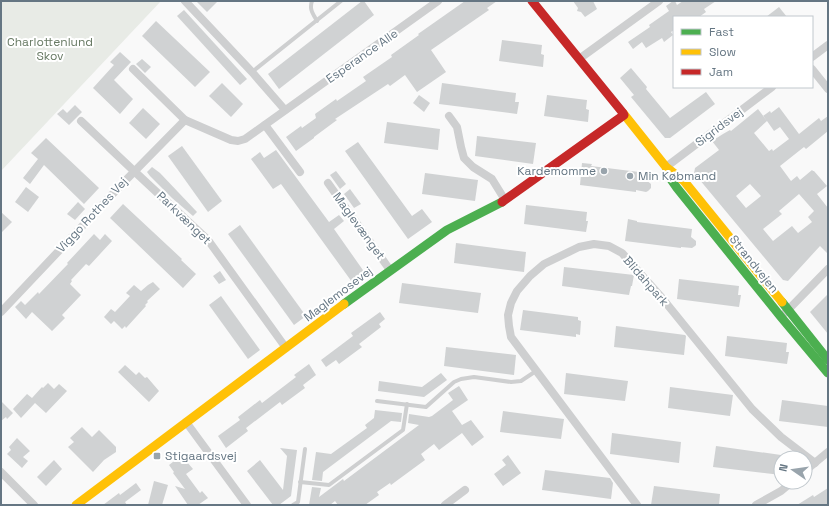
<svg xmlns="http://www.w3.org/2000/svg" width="829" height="506" font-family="'Space Grotesk',sans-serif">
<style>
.green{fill:#e8ebe6}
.building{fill:#d0d2d3;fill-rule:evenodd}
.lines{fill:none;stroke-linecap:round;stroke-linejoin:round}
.lane{stroke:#cecfd0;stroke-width:4}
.street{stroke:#cecfd0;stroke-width:8}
.fast{stroke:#4caf50;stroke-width:9}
.slow{stroke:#ffc107;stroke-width:9}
.jam{stroke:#c62828;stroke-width:9}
.poi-dot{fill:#99a4ac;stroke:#fff;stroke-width:1.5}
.labels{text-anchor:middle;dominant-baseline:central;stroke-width:4;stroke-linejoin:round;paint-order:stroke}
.park-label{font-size:12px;fill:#687a64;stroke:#fff}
.street-label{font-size:12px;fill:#657683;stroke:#fff}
.poi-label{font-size:12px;fill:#657683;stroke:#fff;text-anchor:start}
</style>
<rect width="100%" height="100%" fill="#f9f9f9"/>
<path class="green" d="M1,1H161L1,171Z"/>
<g class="building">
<path d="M196,1H218L207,12Z"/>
<path d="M362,1H364L374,15L279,89L268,74Z"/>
<path d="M465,1H497L487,8L489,10L431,50L446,72L417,92L405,75L390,86L388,84L335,119L337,120L314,137V138L296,151L286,137L301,126L302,128L316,118L315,114L336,99L337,101L366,81L363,77L392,57L391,55L419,35L418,34Z"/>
<path d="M573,1H593L597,9L585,17L581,12L577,11L578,8Z"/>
<path d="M673,1H675L677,5L683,1H716L704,9L706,12L699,17H674V30L671,32L673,35L664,42L662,38L646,48L642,42L633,49L628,42L650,27L649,25L669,11L666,6Z"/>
<path d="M779,7L787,17H766Z"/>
<path d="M184,10L247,79L240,85L177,16Z"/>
<path d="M156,21L210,72L195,87L142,36Z"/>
<path d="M502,40L542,45L541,54L544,55L543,67L499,61Z"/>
<path d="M120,52L131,62L114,80L133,99L120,114L93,88L113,66L114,65L110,62Z"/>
<path d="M142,59L151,67L145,73L136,64Z"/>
<path d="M631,68L647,87L646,89L670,118L706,92L715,104L670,138H665L631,97L634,95L620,78Z"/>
<path d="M222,83L243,104L231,117L209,96Z"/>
<path d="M442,83L516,93L515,102H519L517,114L439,104Z"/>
<path d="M419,95L430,103L424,112L413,103Z"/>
<path d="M547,95L587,100L586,109L589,110L588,122L544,116Z"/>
<path d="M75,105L82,112L69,125L57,114L63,109L67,113Z"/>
<path d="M779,107L799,134L819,118L821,121L828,116V131L806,149L804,147L780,166L791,181L797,176L800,180L812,170L813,171H814L827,186L817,194L828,208V254L820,246L788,281L783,280L694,173L695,168L719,150L712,141L723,134L730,130L731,131L758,109L767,121L763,116L770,111L771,113ZM767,121L774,131L780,127L789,139L773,151L772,149L769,151L754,133ZM750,184L761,196L746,208L736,196ZM799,194L814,211L808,217L812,222L798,233L792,226L773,241L763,229L782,214L779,211Z"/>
<path d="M143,108L160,124L146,139L129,123Z"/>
<path d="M387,122L440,129L438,150L384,143Z"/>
<path d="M477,136L536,143L533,164L475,156Z"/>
<path d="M46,138L99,188L84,204L44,165L30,184L23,178L38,159L31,153Z"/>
<path d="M358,142L412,216L422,209L432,222L408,239L345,151Z"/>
<path d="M182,146L222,201L208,212L168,156Z"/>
<path d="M276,150L329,222L339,215L344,221L334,229L365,273L352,282L281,184L273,189L251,159L260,152L264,158Z"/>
<path d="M582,163L592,164L591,166L647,173L646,180L651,184V188L648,191L646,192L636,190V192L580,185Z"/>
<path d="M152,167L160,173L197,212L193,216L172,198L150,176L147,172Z"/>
<path d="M336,171L346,184L340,189L330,175Z"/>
<path d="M425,173L478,180L475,201L422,194Z"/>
<path d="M26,187L39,197L28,212L15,202Z"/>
<path d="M350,189L361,204L354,208L344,194Z"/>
<path d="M78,202L85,209L75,220L67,214Z"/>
<path d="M123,204L182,259L181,260L196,274L183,288L110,218Z"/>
<path d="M526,205L587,212L586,221H588L586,232L524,224Z"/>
<path d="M1,212L12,222L1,233Z"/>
<path d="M628,219L637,221V222L692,229L691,237L696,241V245L695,246L692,248L681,247V248L625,241Z"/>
<path d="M240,225L306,316L294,325L228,234Z"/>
<path d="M94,234L100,240L105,234L112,241L89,266L86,264L71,280L72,281L70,284L81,295L62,315L65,318L52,331L32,312L26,319L15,307L21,301L25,305L38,292L39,294L68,264L67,263Z"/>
<path d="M456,243L526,252L524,272L454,263Z"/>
<path d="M564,267L634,275L632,286H631L629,295L562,286Z"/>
<path d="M220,271L226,280L219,284L213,276Z"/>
<path d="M679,279L739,286L738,295H741L739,307L677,299Z"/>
<path d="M153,282L160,289L147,301L148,302L145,305L146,306L126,328L125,326L122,329L114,321L111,324L104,317L111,309L115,312L130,296L126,293L134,285L141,291L148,285Z"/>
<path d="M402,283L481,293L478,313L399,303Z"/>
<path d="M828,294V334L810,312Z"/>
<path d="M221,296L260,350L248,359L209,305Z"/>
<path d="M523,310L578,317V320L581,321L580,335L576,334V337L520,330Z"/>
<path d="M380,312L385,319L379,324L381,327L359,344L362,347L339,364L336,360L326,367L321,360L353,336L351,333Z"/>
<path d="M616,326L685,335L686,336L684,355L614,347Z"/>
<path d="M727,336L787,343L786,352H789L787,364L725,356Z"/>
<path d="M446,347L516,355L514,375L444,366Z"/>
<path d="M309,364L316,375L303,385L305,388L282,405L280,402L246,428L248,431L226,448L218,436L240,420L238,417L260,400L262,403L296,377L294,375Z"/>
<path d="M125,365L136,375L139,372L145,378L147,377L159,391L149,402L118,372Z"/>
<path d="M441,373L447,380L424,397L378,391L379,381L422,387Z"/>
<path d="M566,373L628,381L625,401L564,394Z"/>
<path d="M48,383L54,389L59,384L67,391L46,413L35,403L21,418L13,409L27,394L32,398L42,387L43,388Z"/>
<path d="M459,386L468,400L452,411L462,425L471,420L484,437L472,446L462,433L439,450L434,444L421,454L425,460L395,482L391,485L390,483L377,492L379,495L365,505H338L335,501L330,505H309L312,487L321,488L319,497L343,479L344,481L419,425L408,423L409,414L429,417L432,416L453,400L448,393Z"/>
<path d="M670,387L733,395L730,416L668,408Z"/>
<path d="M782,400L828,406V427L779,421Z"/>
<path d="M1,401L13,413L7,419L6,417L1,421Z"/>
<path d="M375,410L402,413L401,422L391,421L323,472L322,481L312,480L316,452L331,454L367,428L365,425L374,418Z"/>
<path d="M503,411L564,419L561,439L500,432Z"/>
<path d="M82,427L92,437L99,430L116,447V452L104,460L93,472L68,447L74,442L70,438Z"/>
<path d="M612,433L681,442L679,463L610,454Z"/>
<path d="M17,438L30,451L23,457L28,461L22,468L7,454L11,450L9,447Z"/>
<path d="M716,446L781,455V475L713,467Z"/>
<path d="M280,448L297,450L291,496L279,505H273L247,471L260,460L283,490L287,456Z"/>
<path d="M182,455L184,457H188L187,462L193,469L186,474L200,493L202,491L208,498L198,505H188L175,486L185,489L173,473L174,472L169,465Z"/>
<path d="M508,455L521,473L503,486L494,474L506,465L502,460Z"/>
<path d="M54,460L62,469L46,486L37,477Z"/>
<path d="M545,470L610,478L613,483L611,499L542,490Z"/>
<path d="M154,481L168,485L162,505H148Z"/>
<path d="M136,483L141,490L125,502L127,505H103L119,493L120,495Z"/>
<path d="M654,486L720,494L719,505H651Z"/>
<path d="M828,488V505H797L813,495L814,497Z"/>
</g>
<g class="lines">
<g class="lane">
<path d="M312,1C309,9 313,14 317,21"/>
<path d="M252,72L341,1"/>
<path d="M377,401L426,407L454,382L461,379L474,377L511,382L521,381L536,371"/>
<path d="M300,482L329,485L403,430L407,404"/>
<path d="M293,505L298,502L305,449"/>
</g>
<g class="street">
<path d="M185,1L252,72L285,110"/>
<path d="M812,57L828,45"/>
<path d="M579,59L659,1"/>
<path d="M133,69L185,120L231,140L238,141L245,139L438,1"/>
<path d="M812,69L828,89"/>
<path d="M449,116L457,127L461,147L464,158L473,167L492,179L505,200"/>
<path d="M81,121L134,171L208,240L286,348"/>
<path d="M265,125L300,172"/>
<path d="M666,167L772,87"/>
<path d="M328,183L390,270"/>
<path d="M1,312L124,182L185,120"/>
<path d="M785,313L828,269"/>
<path d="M186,422L247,505"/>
<path d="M805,471L828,452"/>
<path d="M1,472L34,505"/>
<path d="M445,505L465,490"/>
<path d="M637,505L511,337L509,326L508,315L511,303L517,291L530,276L544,264L579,247L594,244L609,246L622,253L662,298L752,409L781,437L815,463"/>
<path d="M756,505L781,491L792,482"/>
</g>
<g class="fast">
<path d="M667,170L668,175L677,188L781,317L828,373"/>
<path d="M782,302L828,360"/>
<path d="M344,304L447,230L502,202"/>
</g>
<g class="slow">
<path d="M623,113L666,167L684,181L782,302"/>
<path d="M76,505L344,304"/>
</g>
<g class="jam">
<path d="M532,1L623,113"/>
<path d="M502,202L624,115"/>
</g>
</g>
<g class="poi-dot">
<circle cx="604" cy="171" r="4"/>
<circle cx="630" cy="176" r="4"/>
<rect x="153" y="452" width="8" height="8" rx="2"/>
</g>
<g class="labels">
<g class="park-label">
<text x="50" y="42">Charlottenlund<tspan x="50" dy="14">Skov</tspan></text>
</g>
<g class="street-label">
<text transform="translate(362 56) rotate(-35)">Esperance Alle</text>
<text transform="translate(719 127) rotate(-37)">Sigridsvej</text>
<text transform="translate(92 215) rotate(-47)">Viggo Rothes Vej</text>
<text transform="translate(184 218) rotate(44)">Parkvænget</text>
<text transform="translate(359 226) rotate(54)">Maglevænget</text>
<text transform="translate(754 264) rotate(51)">Strandvejen</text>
<text transform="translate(646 281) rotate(49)">Blidahpark</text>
<text transform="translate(338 294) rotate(-37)">Maglemosevej</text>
</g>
<g class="poi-label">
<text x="596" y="171" text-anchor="end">Kardemomme</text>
<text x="638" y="176">Min Købmand</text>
<text x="165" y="456">Stigaardsvej</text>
</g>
</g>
<rect width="829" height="506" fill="none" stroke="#657683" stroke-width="4"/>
<rect x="673" y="16" width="140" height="72" fill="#ffffff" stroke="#c1c8cd"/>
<rect x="681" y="29" width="20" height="6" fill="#4caf50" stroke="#c1c8cd"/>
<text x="709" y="36" font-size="12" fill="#657683">Fast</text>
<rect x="681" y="49" width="20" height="6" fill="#ffc107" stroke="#c1c8cd"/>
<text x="709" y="56" font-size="12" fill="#657683">Slow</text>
<rect x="681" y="69" width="20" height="6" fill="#c62828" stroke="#c1c8cd"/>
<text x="709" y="76" font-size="12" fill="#657683">Jam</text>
<g transform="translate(793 470) rotate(283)"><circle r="19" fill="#ffffff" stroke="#c1c8cd"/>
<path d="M0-3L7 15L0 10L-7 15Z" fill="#99a4ac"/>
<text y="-6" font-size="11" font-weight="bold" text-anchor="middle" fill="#657683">N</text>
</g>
</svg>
